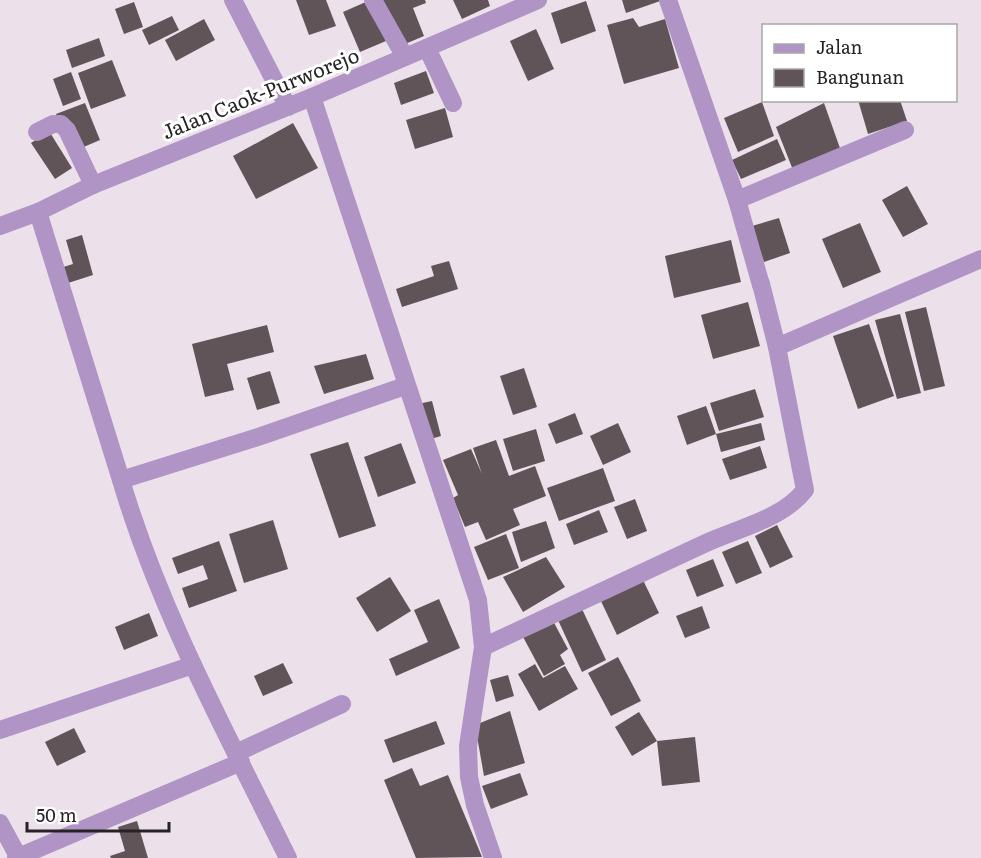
<svg xmlns="http://www.w3.org/2000/svg" width="981" height="858" font-family="Literata,serif">
<style>
.building{fill:#605459}
.lines{fill:none;stroke-linecap:round;stroke-linejoin:round}
.minor{stroke:#af94c5;stroke-width:18}
.labels{text-anchor:middle;dominant-baseline:central;stroke-width:6;stroke-linejoin:round;paint-order:stroke}
.street-label{font-size:20px;fill:#262226;stroke:#fff}
</style>
<rect width="100%" height="100%" fill="#ece1ea"/>
<g class="building">
<path d="M296,0H326L336,26L309,35Z"/>
<path d="M379,0H425L426,3L413,8L424,36L398,47Z"/>
<path d="M453,0H488L490,6L462,19Z"/>
<path d="M622,0H663L626,13Z"/>
<path d="M368,1L386,41L360,52L343,12Z"/>
<path d="M586,1L596,31L561,44L551,13Z"/>
<path d="M134,2L143,27L124,34L115,9Z"/>
<path d="M172,16L179,30L149,45L142,30Z"/>
<path d="M633,18L639,27L665,19L679,68L624,84L607,25Z"/>
<path d="M204,19L215,40L176,61L165,40Z"/>
<path d="M536,29L554,69L528,81L510,41Z"/>
<path d="M99,38L105,56L72,68L66,50Z"/>
<path d="M112,60L126,96L91,109L78,73Z"/>
<path d="M426,71L434,93L401,105L394,83Z"/>
<path d="M71,72L81,99L63,106L53,79Z"/>
<path d="M858,100H900L907,121L868,134Z"/>
<path d="M762,102L774,136L738,152L724,118Z"/>
<path d="M85,103L100,140L72,152L56,114Z"/>
<path d="M824,103L841,151L793,170L776,127Z"/>
<path d="M445,108L453,137L415,149L406,120Z"/>
<path d="M293,123L318,168L256,199L233,156Z"/>
<path d="M49,131L72,168L55,179L31,143Z"/>
<path d="M777,139L786,160L741,179L732,160Z"/>
<path d="M907,186L928,224L903,237L882,200Z"/>
<path d="M779,218L790,253L764,262L752,226Z"/>
<path d="M860,223L881,272L843,288L822,239Z"/>
<path d="M82,235L93,275L65,284L60,268L73,264L66,240Z"/>
<path d="M731,240L741,282L674,298L665,256Z"/>
<path d="M449,261L458,289L402,307L396,289L434,276L431,266Z"/>
<path d="M748,302L760,346L713,359L701,315Z"/>
<path d="M926,307L945,386L924,391L905,312Z"/>
<path d="M900,314L921,393L897,399L875,320Z"/>
<path d="M869,324L894,396L858,409L833,336Z"/>
<path d="M267,325L274,352L227,364L234,390L205,397L192,344Z"/>
<path d="M366,354L374,379L324,394L314,366Z"/>
<path d="M524,368L537,407L513,415L500,376Z"/>
<path d="M270,371L280,403L257,410L247,378Z"/>
<path d="M755,389L764,417L719,431L710,403Z"/>
<path d="M432,401L441,436L427,440L418,404Z"/>
<path d="M706,406L716,434L687,445L677,416Z"/>
<path d="M575,413L583,434L556,444L548,424Z"/>
<path d="M618,423L631,452L603,465L590,436Z"/>
<path d="M761,423L765,440L721,452L716,434Z"/>
<path d="M536,429L545,461L513,471L503,439Z"/>
<path d="M496,440L509,476L535,466L546,496L513,509L520,525L486,540L478,522L465,527L453,498L458,495L443,460L471,449L482,474L473,448Z"/>
<path d="M348,442L376,526L339,538L310,454Z"/>
<path d="M401,443L416,483L378,497L364,457Z"/>
<path d="M760,446L767,468L730,480L722,459Z"/>
<path d="M603,468L615,501L559,521L547,488Z"/>
<path d="M635,499L647,531L627,539L614,507Z"/>
<path d="M599,510L608,532L574,545L566,524Z"/>
<path d="M273,520L288,569L244,583L229,534Z"/>
<path d="M546,521L555,548L521,562L512,532Z"/>
<path d="M777,525L793,557L770,568L755,536Z"/>
<path d="M506,534L519,568L488,580L474,547Z"/>
<path d="M219,541L237,591L189,608L182,588L208,579L203,565L178,574L172,558Z"/>
<path d="M748,541L762,573L736,584L722,552Z"/>
<path d="M546,557L565,587L523,612L503,577Z"/>
<path d="M713,559L724,586L697,597L686,570Z"/>
<path d="M390,577L411,611L377,632L356,598Z"/>
<path d="M642,578L659,613L617,635L600,599Z"/>
<path d="M439,599L460,648L396,676L389,659L428,642L414,610Z"/>
<path d="M702,606L710,628L685,638L676,616Z"/>
<path d="M582,609L606,660L582,672L558,620Z"/>
<path d="M149,613L158,636L124,650L115,627Z"/>
<path d="M552,619L568,649L560,655L565,664L544,676L522,635Z"/>
<path d="M618,657L641,701L611,716L588,673Z"/>
<path d="M283,663L293,683L263,696L254,676Z"/>
<path d="M535,664L543,678L565,666L578,689L539,711L518,674Z"/>
<path d="M508,675L514,696L496,702L490,680Z"/>
<path d="M510,711L525,763L484,776L475,725Z"/>
<path d="M639,712L657,741L632,756L615,727Z"/>
<path d="M436,721L445,744L393,763L384,740Z"/>
<path d="M74,728L86,752L57,766L45,742Z"/>
<path d="M695,737L700,782L662,786L657,741Z"/>
<path d="M412,768L420,786L448,775L482,857L416,858L384,780Z"/>
<path d="M520,773L528,795L491,809L482,786Z"/>
<path d="M137,821L148,858H111L110,856L125,851L118,827Z"/>
</g>
<g class="lines">
<g class="minor">
<path d="M233,0L288,107"/>
<path d="M373,0L405,57"/>
<path d="M668,0L737,200L761,285"/>
<path d="M427,48L453,103"/>
<path d="M312,97L478,600L483,647L468,746L469,777L475,805L493,858"/>
<path d="M37,132L53,124H61L67,130L93,185"/>
<path d="M737,200L905,130"/>
<path d="M38,212L121,480L261,436L405,386"/>
<path d="M0,226L38,212L93,185L312,97L538,0"/>
<path d="M777,347L981,259"/>
<path d="M121,480C160,612 227,734 288,858"/>
<path d="M483,647C557,612 632,578 706,543C739,528 782,519 805,490L777,347L761,284"/>
<path d="M0,730L193,665"/>
<path d="M236,753L342,704"/>
<path d="M0,823L19,858"/>
<path d="M16,858L241,762"/>
</g>
</g>
<g class="labels">
<g class="street-label">
<text transform="translate(260 92) rotate(-22)">Jalan Caok-Purworejo</text>
</g>
</g>
<rect x="762" y="24" width="195" height="78" fill="#ffffff" stroke="#a8a7a8" stroke-width="1.5"/>
<rect x="774" y="44" width="30" height="9" fill="#af94c5" stroke="#a8a7a8" stroke-width="1.5"/>
<text x="816" y="54" font-size="18" fill="#262226">Jalan</text>
<rect x="774" y="69" width="30" height="18" fill="#605459" stroke="#a8a7a8" stroke-width="1.5"/>
<text x="816" y="84" font-size="18" fill="#262226">Bangunan</text>
<path d="M27 822v9h142v-9" fill="none" stroke="#262226" stroke-width="3"/>
<text x="36" y="822" font-size="18" fill="#262226" stroke="#ffffff" stroke-width="4.5" paint-order="stroke">50 m</text>
</svg>
